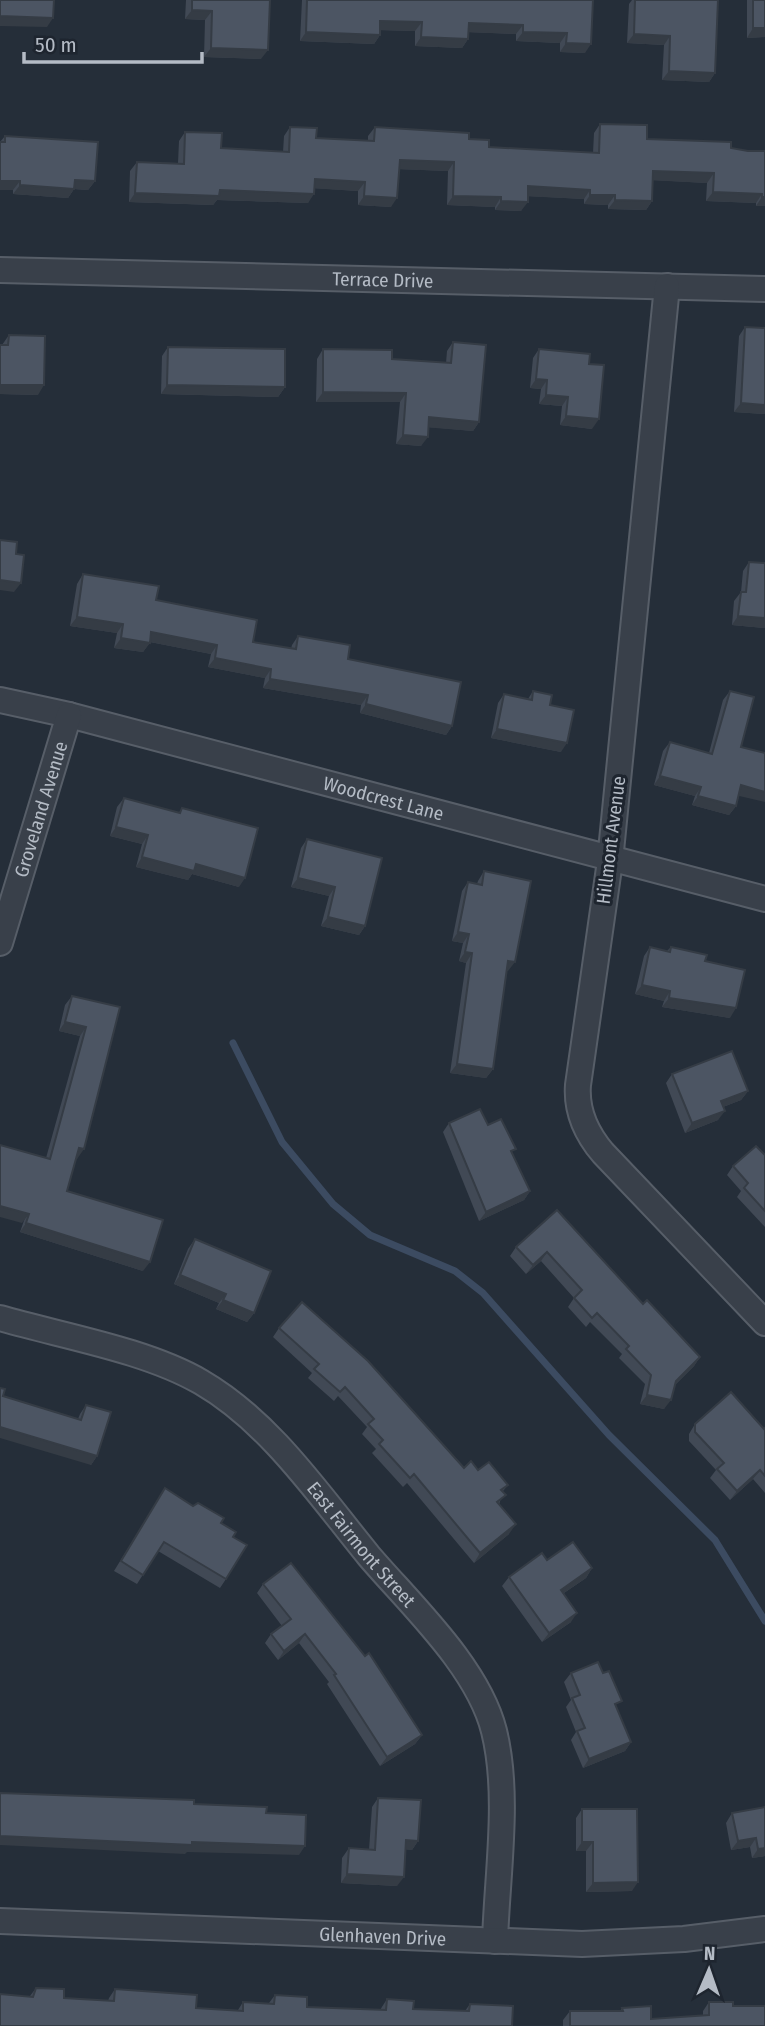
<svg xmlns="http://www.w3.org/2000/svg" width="765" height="2026" font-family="'Fira Sans Condensed',sans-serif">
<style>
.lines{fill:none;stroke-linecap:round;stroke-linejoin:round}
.stream{stroke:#3c4b61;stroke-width:7}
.minor-casing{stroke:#575e68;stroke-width:28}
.minor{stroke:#39404a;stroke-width:24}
.wall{fill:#414955}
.shaded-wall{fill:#353c45}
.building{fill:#4c5563;stroke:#353c45;stroke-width:2}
.labels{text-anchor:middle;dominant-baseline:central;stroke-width:6;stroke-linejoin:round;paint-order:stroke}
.street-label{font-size:19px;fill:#b4bbc5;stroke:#1e252f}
</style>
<rect width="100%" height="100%" fill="#252e39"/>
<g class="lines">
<path class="stream" d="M233,1043L282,1142L333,1204L370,1235L455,1271L483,1293L609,1435L715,1540L765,1621"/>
<g class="minor-casing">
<g id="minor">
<path id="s1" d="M0,270L765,289"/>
<path d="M667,286L610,861L578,1085C576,1111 586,1133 603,1153L765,1323"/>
<path id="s2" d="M0,700L69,715L765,899"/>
<path id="s3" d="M0,943L69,715"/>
<path id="s4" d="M0,1318C62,1336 146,1350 201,1382C270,1422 319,1495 369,1556C411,1605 478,1667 494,1731C510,1795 497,1875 495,1941"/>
<path id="s5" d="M0,1921L582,1944L684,1939L765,1929"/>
</g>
</g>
<use href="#minor" class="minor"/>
</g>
<g class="wall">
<path d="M186,0H270L261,59L204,57L205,20L185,19Z"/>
<path d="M302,0H593L585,53L560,52V43L516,41V34L468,32V39L462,48L415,46V31L380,30V35L374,44L300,41Z"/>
<path d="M632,0H718L715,73L709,82L662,80L664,45L627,43L629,4Z"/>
<path d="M747,0H765V37L747,38Z"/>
<path d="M600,124L647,139L748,151H765V206H756V203L706,201L707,183L653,180L652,201L646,210L608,209V205L584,204V199L528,196L521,211L495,210V207L447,205L448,171L399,169L391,207L358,205V191L314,188L308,203L217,200L213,205L129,202L130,171L137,162L178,163L179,141L185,132L221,148L283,152L284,136L290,127L316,138L368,141V136L375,127L469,139L489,147L593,153L594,133Z"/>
<path d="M5,136L95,181L88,190L74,189L68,198L13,194V190H0V142Z"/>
<path d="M745,327L765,414L734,412L739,336Z"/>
<path d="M9,335L38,395L0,394V345H2Z"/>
<path d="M453,342L479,422L473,431L429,427L421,446L396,444L400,402H316L317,359L323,349L392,359L446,363L447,351Z"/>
<path d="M168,347L285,387L278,397L161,394L162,356Z"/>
<path d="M539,349L589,364L592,429L560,425L562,406L539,404L541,389L530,388L533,358Z"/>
<path d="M749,562L765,628L732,625L734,601L741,592L743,571Z"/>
<path d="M83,574L156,600L253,642L291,649L292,645L298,636L348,659L452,726L446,735L360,713L361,705L263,688L265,678L208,667L211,654L150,642L143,652L114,648L117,633L70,626L77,584Z"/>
<path d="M533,691L550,705L561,752L491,738L498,703L504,694L528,699Z"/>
<path d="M730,691L741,747L739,796L736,806L729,815L692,805L695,796L654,785L663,751L670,742L709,753L723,700Z"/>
<path d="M124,798L179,813L182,808L239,887L192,874L188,880L136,867L142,844L110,836L117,807Z"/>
<path d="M307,839L365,926L359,935L321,926L329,896L291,887L301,848Z"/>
<path d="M484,871L508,971H507L493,1069L486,1078L450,1073L466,963L459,961L463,943L452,941L462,891L468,882L477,884L478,881Z"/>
<path d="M650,947L667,951L671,947L705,961L730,1018L662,1007L664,1001L635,994L644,956Z"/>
<path d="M72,996L120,1007L77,1159L76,1158L67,1191L143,1271L20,1232L46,1158L80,1036L59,1031L65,1005Z"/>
<path d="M672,1074L748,1091L741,1100L723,1107L718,1120L685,1133L666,1083Z"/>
<path d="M449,1123L488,1125L512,1154L530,1191L524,1200L479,1221L443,1132Z"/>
<path d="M765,1155V1227L737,1197L741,1191L727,1175L733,1166Z"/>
<path d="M557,1210L643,1304L700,1357L694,1366L675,1385L664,1409L640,1404L645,1384L619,1358L622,1354L590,1322L586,1327L568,1307L574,1298L541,1261L526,1274L510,1256L516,1247Z"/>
<path d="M195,1239L254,1313L247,1322L216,1309L219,1303L174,1284L188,1249Z"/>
<path d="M279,1328L464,1468L478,1470L508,1485L503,1491L499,1505L509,1534L474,1563L407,1483L403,1487L372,1453L376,1449L362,1434L367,1427L338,1396L334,1401L308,1378L312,1373L273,1337Z"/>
<path d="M3,1396L78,1419L80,1414L86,1405L97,1456L91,1465Z"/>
<path d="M695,1424L764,1429L765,1428V1493L753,1479L730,1500L710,1478L716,1470L689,1441V1434Z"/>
<path d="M165,1488L233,1537L226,1579L220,1588L158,1551L137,1584L114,1571Z"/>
<path d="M547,1560L592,1568L586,1578L564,1593L571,1622L542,1642L502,1586L509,1577Z"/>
<path d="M263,1584L422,1735L415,1744L380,1766L327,1684L329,1682L299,1643L278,1660L265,1643L271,1634L282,1626L257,1593Z"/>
<path d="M571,1673L617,1708L631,1742L625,1751L583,1768L571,1740L576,1732L566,1707L571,1700L564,1682Z"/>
<path d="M378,1798L418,1841L412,1850L405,1849L397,1886L341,1883L342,1858L349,1848L369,1850L372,1807Z"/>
<path d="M765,1807V1856L752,1858L750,1847L731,1850L726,1823L732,1813Z"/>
<path d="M582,1809L632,1891L586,1892V1851H576V1818Z"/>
<path d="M36,1988L64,1998L108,2001L109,1998L115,1989L196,2008L238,2010L243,2002L269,2003L275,1995L307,2007L380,2010L387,1999L413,2009L465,2011L470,2004L512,2026H0L30,1996Z"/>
<path d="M709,2002L733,2006L765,2026H563V2020L570,2011H620L622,2008L651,2019L703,2015V2011Z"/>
</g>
<g class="shaded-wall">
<path d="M192,10L212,11L205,20L185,19Z"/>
<path d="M0,16L53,18L47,27L0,26Z"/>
<path d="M380,21L422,22L415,31L374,30Z"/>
<path d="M469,23L523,25L516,34L462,32Z"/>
<path d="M753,28H765V37L747,38Z"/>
<path d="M306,32L380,35L374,44L300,41Z"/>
<path d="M523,32L567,33L560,43L516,41Z"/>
<path d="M634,34L670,36L664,45L627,43Z"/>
<path d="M421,37L468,39L462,48L415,46Z"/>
<path d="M566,43L591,44L585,53L560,52Z"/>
<path d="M211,48L268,50L261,59L204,57Z"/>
<path d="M669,71L715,73L709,82L662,80Z"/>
<path d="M400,160L454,162L448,171L393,169Z"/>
<path d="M653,171L714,173L707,183L647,180Z"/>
<path d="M315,179L365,182L358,191L308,188Z"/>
<path d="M75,180L95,181L88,190L74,189L68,198L13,194L20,185Z"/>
<path d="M0,181H20L13,190H0Z"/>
<path d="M528,186L590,190L584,199L522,196Z"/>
<path d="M220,190L314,194L308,203L217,200L213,205L129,202L135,193Z"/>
<path d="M713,192L762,194L756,203L706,201Z"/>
<path d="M590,195H615L608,205L584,204Z"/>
<path d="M364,196L397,198L391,207L358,205Z"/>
<path d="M453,196L501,197L495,207L447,205Z"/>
<path d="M762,197H765V206H756Z"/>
<path d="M615,200L652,201L646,210L608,209Z"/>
<path d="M501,201L528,202L521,211L495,210Z"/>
<path d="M536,379L547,380L541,389L530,388Z"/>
<path d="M0,385H44L38,395L0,394Z"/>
<path d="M167,385L285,387L278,397L161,394Z"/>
<path d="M323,392L406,393L400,402H316Z"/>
<path d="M546,395L568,397L562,406L539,404Z"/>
<path d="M741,403L765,405V414L734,412Z"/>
<path d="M566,416L599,419L592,429L560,425Z"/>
<path d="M429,417L479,422L473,431L423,427Z"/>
<path d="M403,435L428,437L421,446L396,444Z"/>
<path d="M0,580L21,583L14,592L0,590Z"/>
<path d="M738,616L765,618V628L732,625Z"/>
<path d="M77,617L123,624L117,633L70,626Z"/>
<path d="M151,632L217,645L211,654L145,641Z"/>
<path d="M121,638L150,643L143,652L114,648Z"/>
<path d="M215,658L271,669L265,678L208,667Z"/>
<path d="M270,679L368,695L361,705L263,688Z"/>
<path d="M366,704L452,726L446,735L360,713Z"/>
<path d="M497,729L567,743L561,752L491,738Z"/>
<path d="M660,776L701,787L695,796L654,785Z"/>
<path d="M741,785L765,792V802L735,795Z"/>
<path d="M698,796L736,806L729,815L692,805Z"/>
<path d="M116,827L148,835L142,844L110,836Z"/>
<path d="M142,857L196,864L245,878L239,887L192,874L188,880L136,867Z"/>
<path d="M298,878L335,887L329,896L291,887Z"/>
<path d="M328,917L365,926L359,935L321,926Z"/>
<path d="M458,932L469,934L463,943L452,941Z"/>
<path d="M465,952L472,953L466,963L459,961Z"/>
<path d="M508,961L515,962L508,971L502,970Z"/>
<path d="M642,985L670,991L664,1001L635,994Z"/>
<path d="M669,998L736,1008L730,1018L662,1007Z"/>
<path d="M65,1022L86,1027L80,1036L59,1031Z"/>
<path d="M457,1064L493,1069L486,1078L450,1073Z"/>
<path d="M748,1091L741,1100L715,1110L721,1101Z"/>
<path d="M725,1111L718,1120L685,1133L692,1123Z"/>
<path d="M79,1148L84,1149L77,1159L73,1157Z"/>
<path d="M530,1191L524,1200L479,1221L486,1212Z"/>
<path d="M0,1206L29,1214L22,1223L0,1217Z"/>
<path d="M26,1223L150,1262L143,1271L20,1232Z"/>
<path d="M547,1252L541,1261L526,1274L533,1265Z"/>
<path d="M180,1275L226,1294L219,1303L174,1284Z"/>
<path d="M223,1300L254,1313L247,1322L216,1309Z"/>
<path d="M700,1357L694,1366L669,1390L676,1381Z"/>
<path d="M647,1395L671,1400L664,1409L640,1404Z"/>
<path d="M0,1427L97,1456L91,1465L0,1438Z"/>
<path d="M760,1470L753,1479L730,1500L737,1491Z"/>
<path d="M516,1524L509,1534L474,1563L480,1553Z"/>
<path d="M592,1568L586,1578L555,1599L561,1590Z"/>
<path d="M577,1613L571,1622L542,1642L549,1633Z"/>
<path d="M305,1634L299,1643L278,1660L284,1651Z"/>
<path d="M422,1735L415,1744L380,1766L387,1757Z"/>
<path d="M631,1742L625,1751L583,1768L589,1759Z"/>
<path d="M0,1836L192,1842L305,1846L299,1855L187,1852L185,1854L0,1845Z"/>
<path d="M756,1838L750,1847L731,1850L738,1841Z"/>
<path d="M406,1840L418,1841L412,1850L399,1849Z"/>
<path d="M582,1842H593L586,1851H576Z"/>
<path d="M765,1848V1856L752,1858L758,1849Z"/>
<path d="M347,1874L404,1877L397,1886L341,1883Z"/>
<path d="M638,1882L632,1891L586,1892L593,1883Z"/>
</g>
<g class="building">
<path d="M0,0H54L53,18L0,16Z"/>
<path d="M192,0H270L268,50L211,48L212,11L192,10Z"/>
<path d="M307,0H593L591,44L566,43L567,33L523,32V25L469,23L468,39L421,37L422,22L380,21V35L306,32Z"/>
<path d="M635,0H718L715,73L669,71L670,36L634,34Z"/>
<rect x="753" y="0" width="12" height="28"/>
<path d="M600,124L647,125V139L731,142V148L748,151H765V197H762V194L713,192L714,173L653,171L652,201L615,200V195H590V190L528,186V202L501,201V197L453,196L454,162L400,160L397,198L364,196L365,182L315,179L314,194L220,190L219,196L135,193L137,162L184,164L185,132L222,133L221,148L289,152L290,127L317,128L316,138L374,141L375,127L469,133V139L489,140V147L599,153Z"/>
<path d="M5,136L98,142L95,181L75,180L74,189L20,185V181H0V142H5Z"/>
<path d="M745,327L765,328V405L741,403Z"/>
<path d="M9,335L45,336L44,385H0V345H8Z"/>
<path d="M453,342L486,345L479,422L429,417L428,437L403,435L406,393L323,392V349L392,350V359L451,363Z"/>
<path d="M168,347L285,349V387L167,385Z"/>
<path d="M539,349L590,354L589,364L604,365L599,419L566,416L568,397L546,395L547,380L536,379Z"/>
<path d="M0,540L17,542L16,554L24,555L21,583L0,580Z"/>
<path d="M749,562L765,563V618L738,616L741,592H746Z"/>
<path d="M83,574L159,586L156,600L257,620L253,642L296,649L298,636L350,645L348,659L461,682L452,726L366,704L368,695L270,679L271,669L215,658L217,645L151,632L150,643L121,638L123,624L77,617Z"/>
<path d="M533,691L552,695L550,705L574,710L567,743L497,729L504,694L532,700Z"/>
<path d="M730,691L754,697L741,747L765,753V792L741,785L736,806L698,796L701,787L660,776L670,742L712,754Z"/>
<path d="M124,798L180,813L182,808L258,828L245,878L196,864L194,871L142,857L148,835L116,827Z"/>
<path d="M307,839L382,858L365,926L328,917L335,887L298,878Z"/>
<path d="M484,871L531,881L515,962L508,961L493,1069L457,1064L472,953L465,952L469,934L458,932L468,882L482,885Z"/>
<path d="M650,947L670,952L671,947L707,955L705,961L745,970L736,1008L669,998L670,991L642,985Z"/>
<path d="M72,996L120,1007L84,1149L79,1148L67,1191L163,1220L150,1262L26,1223L29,1214L0,1206V1145L50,1159L86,1027L65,1022Z"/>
<path d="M732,1051L748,1091L721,1101L725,1111L692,1123L672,1074Z"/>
<path d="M480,1109L488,1125L501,1119L516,1149L511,1151L530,1191L486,1212L449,1123Z"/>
<path d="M756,1146L765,1155V1211L744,1188L748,1183L733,1166Z"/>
<path d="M557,1210L643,1304L647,1300L700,1357L676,1381L671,1400L647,1395L651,1375L626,1349L629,1346L597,1313L592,1318L574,1298L582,1290L547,1252L533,1265L516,1247Z"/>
<path d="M195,1239L271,1271L254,1313L223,1300L226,1294L180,1275Z"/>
<path d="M302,1302L368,1361L464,1468L471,1461L478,1470L489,1462L508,1485L501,1490L506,1495L497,1502L516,1524L480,1553L414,1474L410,1478L379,1444L383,1440L368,1424L374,1419L345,1387L340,1392L314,1369L319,1364L279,1328Z"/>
<path d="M0,1388L5,1389L3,1396L81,1420L86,1405L111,1412L97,1456L0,1427Z"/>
<path d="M731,1392L764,1429L765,1428V1476L760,1470L737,1491L717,1469L724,1463L695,1432V1424Z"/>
<path d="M165,1488L193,1506L198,1503L224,1518L221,1523L236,1532L233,1537L247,1545L226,1579L164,1542L143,1575L121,1561Z"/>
<path d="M573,1542L592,1568L561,1590L577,1613L549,1633L509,1577L542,1553L547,1560Z"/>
<path d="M291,1563L365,1656L369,1653L422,1735L387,1757L334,1675L336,1674L305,1634L284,1651L271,1634L291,1619L263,1584Z"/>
<path d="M598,1662L603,1673L609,1671L622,1701L615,1704L631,1742L589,1759L577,1731L585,1728L572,1698L580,1695L571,1673Z"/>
<path d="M0,1793L194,1800V1804L267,1807L266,1813L306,1815L305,1846L192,1842V1845L0,1836Z"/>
<path d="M378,1798L421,1800L418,1841L406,1840L404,1877L347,1874L349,1848L375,1850Z"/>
<path d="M765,1807V1848L758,1849L756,1838L738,1841L732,1813Z"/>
<path d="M582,1809H637L638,1882L593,1883V1842H582Z"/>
<path d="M36,1988L64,1989V1998L114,2001L115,1989L197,1995L196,2008L243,2011V2002L274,2004L275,1995L307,1997V2007L386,2010L387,1999L414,2001L413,2009L469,2011L470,2004L513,2006L512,2026H0V1994L33,1997Z"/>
<path d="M709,2002H733V2006H765V2026H570V2011H623L622,2008L651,2006V2019L709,2015Z"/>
</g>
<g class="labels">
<g class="street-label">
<text stroke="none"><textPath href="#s1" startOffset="383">Terrace Drive</textPath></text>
<text stroke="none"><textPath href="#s2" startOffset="396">Woodcrest Lane</textPath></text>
<text stroke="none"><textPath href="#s3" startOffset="140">Groveland Avenue</textPath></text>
<text transform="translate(611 840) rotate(-83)">Hillmont Avenue</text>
<text stroke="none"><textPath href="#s4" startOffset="441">East Fairmont Street</textPath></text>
<text stroke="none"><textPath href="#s5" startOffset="383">Glenhaven Drive</textPath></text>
</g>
</g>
<g transform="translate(709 1970) rotate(2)" stroke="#1e252f" stroke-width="5" paint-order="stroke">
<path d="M0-5L12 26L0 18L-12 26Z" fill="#b4bbc5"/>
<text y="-10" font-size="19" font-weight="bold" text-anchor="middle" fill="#b4bbc5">N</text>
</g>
<path d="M24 52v10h178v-10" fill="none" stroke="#b4bbc5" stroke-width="3.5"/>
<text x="35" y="52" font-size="21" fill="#b4bbc5" stroke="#1e252f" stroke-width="5" paint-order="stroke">50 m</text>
</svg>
